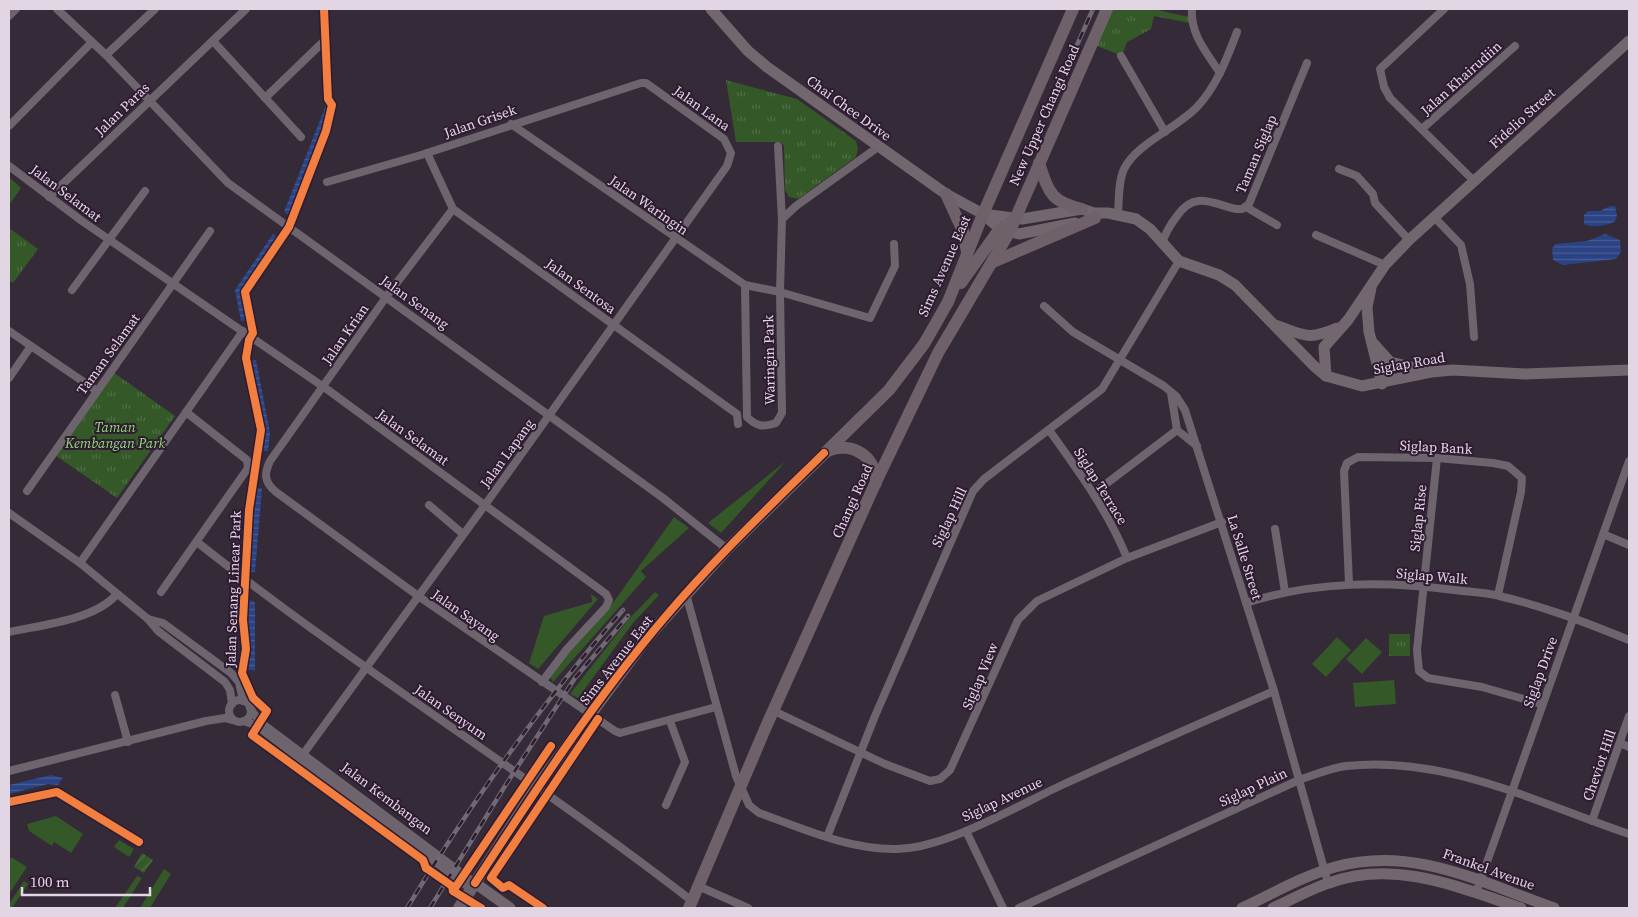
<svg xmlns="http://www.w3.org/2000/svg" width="1638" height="917" font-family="'Source Serif 4',serif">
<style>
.grass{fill:#345827}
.park{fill:url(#park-tufts)}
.garden{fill:url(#garden-furrows)}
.water{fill:url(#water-rules)}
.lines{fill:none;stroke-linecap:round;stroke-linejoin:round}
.street{stroke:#6d646e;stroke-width:8}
.secondary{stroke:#72676f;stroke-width:11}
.primary{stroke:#6e6169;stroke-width:12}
.rail-casing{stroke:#706872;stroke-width:4.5}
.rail{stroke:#2e1b31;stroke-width:2.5;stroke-dasharray:8;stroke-linecap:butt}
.cycleway-casing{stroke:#2e1b31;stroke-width:11}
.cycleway{stroke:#f27e40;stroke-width:8}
.labels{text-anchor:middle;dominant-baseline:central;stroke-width:4;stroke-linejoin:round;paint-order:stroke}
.street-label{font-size:14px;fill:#e2d5e4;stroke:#2e1b31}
.park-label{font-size:14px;font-style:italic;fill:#92db79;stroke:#2e1b31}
</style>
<defs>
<pattern id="park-tufts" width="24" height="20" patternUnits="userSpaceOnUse" patternTransform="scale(1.25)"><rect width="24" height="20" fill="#345827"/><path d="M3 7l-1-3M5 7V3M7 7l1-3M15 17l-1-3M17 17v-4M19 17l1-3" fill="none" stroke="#516f46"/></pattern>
<pattern id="garden-furrows" width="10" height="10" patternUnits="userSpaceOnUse" patternTransform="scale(1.25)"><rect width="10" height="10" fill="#345827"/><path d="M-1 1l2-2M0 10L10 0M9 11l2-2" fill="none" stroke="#516f46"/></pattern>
<pattern id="water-rules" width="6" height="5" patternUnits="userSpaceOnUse" patternTransform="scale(1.25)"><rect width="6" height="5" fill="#2a4384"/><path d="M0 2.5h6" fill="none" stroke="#495d95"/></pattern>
</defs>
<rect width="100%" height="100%" fill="#352a37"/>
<g class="grass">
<path d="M786,461L721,533L708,523Z"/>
<path d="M674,517L689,528L641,571L646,577L553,682L550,677L570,649L613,603Z"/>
<path d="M655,592L659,595L633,623L578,698L570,694L628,620Z"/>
<path d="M591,594L598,599L538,669L529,663L544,616L592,602Z"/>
<path d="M1337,637L1351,650L1326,677L1312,664Z"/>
<path d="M1366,638L1382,652L1362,674L1346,659Z"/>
<path d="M1394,680L1396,704L1355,707L1353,683Z"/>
<path d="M56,816L83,834L71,853L54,842L52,846L29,831L27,824Z"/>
<path d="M119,840L134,849L129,857L114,847Z"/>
<path d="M11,857L27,867L9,894V861Z"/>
<path d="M164,869L171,874L150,908H140Z"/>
<path d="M137,876L142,878L123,908H115Z"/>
<path d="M24,881L28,884L12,908H9V904Z"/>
</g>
<g class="park">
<path d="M1111,9H1153L1189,17L1190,23L1154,16L1151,29L1127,42L1122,56L1095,45Z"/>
<path d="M726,80L797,99L856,141L858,149L856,157L798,199L789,197L785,190L784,146L781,142H736Z"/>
<path d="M9,177L21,188L9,205Z"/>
<path d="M9,228L38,249L13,283L9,280Z"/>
<path d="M113,372L175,416L117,498L55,455Z"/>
<rect x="1389" y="634" width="21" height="22"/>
</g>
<path class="garden" d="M142,853L153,860L144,873L134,867Z"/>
<g class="water">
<path d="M326,105L329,106L323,134L290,216L284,212Z"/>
<path d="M1610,206H1615L1617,216L1615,221C1608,226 1591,228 1584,224V215L1588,211H1600Z"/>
<path d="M273,234L279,238L242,291L248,320L241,321L235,290Z"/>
<path d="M1605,234L1620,240L1621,252L1616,259L1563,265L1553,260L1552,249L1555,244L1587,241Z"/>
<path d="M256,360L270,433L268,451H260L263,430L249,361Z"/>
<path d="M254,488H262L255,572H247Z"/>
<path d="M246,599L255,602V671L247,669L248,648Z"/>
<path d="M51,775L63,778L58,785L48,784L9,794V785Z"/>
</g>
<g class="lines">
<g class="street">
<path d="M57,9L106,55L228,183L663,498L727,549"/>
<path d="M1192,9C1190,34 1207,53 1220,73"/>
<path d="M1444,9L1380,69L1384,87L1390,98L1474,181"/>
<path d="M9,16L16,9"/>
<path d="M213,41L301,137"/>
<path d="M106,55L155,9"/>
<path d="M1121,56L1165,132"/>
<path d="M265,98L323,42"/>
<path d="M511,124L745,285L780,292L870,318L895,266L894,244"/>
<path d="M9,126L92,42"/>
<path d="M1423,128L1515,46"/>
<path d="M427,153L453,209L737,414L738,424"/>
<path d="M9,166L82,221L328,390L606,594L609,600L606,607L567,649L542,682"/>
<path d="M1339,169L1357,176L1373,194L1375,203L1409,240"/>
<path d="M49,197L246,9"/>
<path d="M1246,207L1277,225"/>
<path d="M453,209L389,293L270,461C264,474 264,482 276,492L421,598L615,731L620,733L716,707"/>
<path d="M1118,215C1119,201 1118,182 1124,169C1136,144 1177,128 1197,107C1217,86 1227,58 1237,32"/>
<path d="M1434,217L1461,245L1470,284L1474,337"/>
<path d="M782,219L796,206L878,147"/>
<path d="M1316,235L1385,265"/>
<path d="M1162,244C1165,233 1170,225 1177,216C1194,191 1211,203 1236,209H1242L1249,204L1307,63"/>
<path d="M745,285L747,417C757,427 763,427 776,423L782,413L780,292L782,219L778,146"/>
<path d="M72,290L145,191"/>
<path d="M1044,306L1073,332L1164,386L1176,396L1185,410L1274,691L1328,883"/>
<path d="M9,331L97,391"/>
<path d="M9,378L31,346"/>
<path d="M1171,393L1177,430L1197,446"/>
<path d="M1049,430C1079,472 1108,511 1127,558"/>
<path d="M1437,458L1417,650L1419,671L1428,678L1482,687L1541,704"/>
<path d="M27,491L210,231"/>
<path d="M1094,493L1177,430"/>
<path d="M429,505L463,534"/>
<path d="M9,513L80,563L148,619L158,631L225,682L230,690L232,704"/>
<path d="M1275,529L1285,592"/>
<path d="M1603,534L1629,545"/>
<path d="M197,542C357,669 531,776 692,901"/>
<path d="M80,563L243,331"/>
<path d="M1349,583L1344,471L1347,463L1358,457L1437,458L1493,463L1508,466L1522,478L1521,492L1498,595"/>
<path d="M161,592L248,468L247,460L186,412"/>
<path d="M686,594L736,776L749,805L759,813C804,829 849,850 897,849C947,848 1017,806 1062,785C1132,753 1203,722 1274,691"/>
<path d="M1246,603C1314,581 1384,581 1454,590C1469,592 1484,592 1499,596C1544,606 1587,623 1629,640"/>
<path d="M148,619L163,623L231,673L239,682L243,701"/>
<path d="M9,632C41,625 94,620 116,595"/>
<path d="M115,695L128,742"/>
<circle cx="240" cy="711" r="11"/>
<path d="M250,708L260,722L475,883"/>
<path d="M774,711L885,764L930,781L940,779L950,770L1018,620L1037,601L1127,558L1222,522"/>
<path d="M244,721L257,726L299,758L471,889"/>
<path d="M1620,743L1629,747"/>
<path d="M304,753L485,505L727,166L731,153L724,139L646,83H641L421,155L327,182"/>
<path d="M9,771L206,721L225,718L233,720"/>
<path d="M666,805L685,762L670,721"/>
<path d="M1592,821L1629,716"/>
<path d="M966,831L1003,908"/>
<path d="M827,837L875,716L973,491L984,479L1102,389L1179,261"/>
<path d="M698,886L748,908"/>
<path d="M1476,893L1629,461"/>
<path d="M1019,908L1299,780C1314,775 1330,768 1346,766C1445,755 1538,803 1629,834"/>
</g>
<g class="secondary">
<path d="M711,9L748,51L767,67L946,194L983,214L1000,229L1019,234L1075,223"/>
<path d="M983,214L1022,219L1082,209L1094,213H1108L1136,219L1150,229L1179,261L1219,275L1235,285L1314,366L1326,376L1362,386L1431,372L1453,370L1525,374L1629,370"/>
<path d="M1371,288L1367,307L1369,332L1382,384"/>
<path d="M1275,325C1304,335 1307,341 1337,328"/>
<path d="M1372,342L1390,362L1428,371"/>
<path d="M1326,376L1324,347L1348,320L1385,265L1409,240L1629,41"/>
<path d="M475,883L510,908"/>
<path d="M1242,908C1272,894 1303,876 1335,867C1414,845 1482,883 1554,908"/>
<path d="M1273,908C1291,900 1310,889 1329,883C1395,859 1458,887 1521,908"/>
</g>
<g class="primary">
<path d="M1039,163C1049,193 1051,202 1082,209"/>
<path d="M946,194L963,231L967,252"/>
<path d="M993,262L1095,218"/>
<path d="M961,283L996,234L1013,220"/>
<path d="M826,452C849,440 877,455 876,483"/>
<path d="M459,908L536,788L646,639L727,549L889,390L924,344L948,302L983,214L1073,9"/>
<path d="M689,908L765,729L875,484L938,353L1009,233L1107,9"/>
</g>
<g class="rail-casing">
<g id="rail">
<path d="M1073,54L1093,9"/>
<path d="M407,908C471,803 541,703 623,610"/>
<path d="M430,908L505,786L575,678L628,616"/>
</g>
</g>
<use href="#rail" class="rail"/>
<g class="cycleway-casing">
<g id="cycleway">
<path d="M324,9L328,99L332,105L326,131L289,227L245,292L253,333L249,340L246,358L261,430L249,510L243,620L246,649L242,673L253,698L267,711L252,735L423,860L426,868"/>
<path d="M9,802L57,792L139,842"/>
<path d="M426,868L452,886L453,891L481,908"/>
<path d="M475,883C535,791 595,699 666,616C715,558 770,506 824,453"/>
<path d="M453,891L551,746"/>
<path d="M543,908L509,885L503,888L491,878L598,719"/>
</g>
</g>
<use href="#cycleway" class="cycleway"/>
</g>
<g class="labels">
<g class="street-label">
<text transform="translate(1461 78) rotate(-42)">Jalan Khairudiin</text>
<text transform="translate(702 108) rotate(36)">Jalan Lana</text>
<text transform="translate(849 108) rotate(36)">Chai Chee Drive</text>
<text transform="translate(122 109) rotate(-44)">Jalan Paras</text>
<text transform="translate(1044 115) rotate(-66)">New Upper Changi Road</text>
<text transform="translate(1522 118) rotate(-42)">Fidelio Street</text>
<text transform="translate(480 121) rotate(-19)">Jalan Grisek</text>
<text transform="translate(1256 154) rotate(-67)">Taman Siglap</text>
<text transform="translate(66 193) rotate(37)">Jalan Selamat</text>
<text transform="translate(649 205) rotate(35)">Jalan Waringin</text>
<text transform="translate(944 266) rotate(-66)">Sims Avenue East</text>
<text transform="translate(581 286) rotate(36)">Jalan Sentosa</text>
<text transform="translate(415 302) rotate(36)">Jalan Senang</text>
<text transform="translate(345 334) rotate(-55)">Jalan Krian</text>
<text transform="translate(108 354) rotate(-54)">Taman Selamat</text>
<text transform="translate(769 360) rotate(-91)">Waringin Park</text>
<text transform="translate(1409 363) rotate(-10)">Siglap Road</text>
<text transform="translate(413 437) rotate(36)">Jalan Selamat</text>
<text transform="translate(1436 447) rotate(3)">Siglap Bank</text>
<text transform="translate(507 453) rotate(-54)">Jalan Lapang</text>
<text transform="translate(1101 486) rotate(58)">Siglap Terrace</text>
<text transform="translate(852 501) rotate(-66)">Changi Road</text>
<text transform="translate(949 517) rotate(-65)">Siglap Hill</text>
<text transform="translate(1418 518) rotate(-84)">Siglap Rise</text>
<text transform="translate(1245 557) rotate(73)">La Salle Street</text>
<text transform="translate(1432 576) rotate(5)">Siglap Walk</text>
<text transform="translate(233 589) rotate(-88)">Jalan Senang Linear Park</text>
<text transform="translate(466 615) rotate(35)">Jalan Sayang</text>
<text transform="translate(616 660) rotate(-52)">Sims Avenue East</text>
<text transform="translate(1540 672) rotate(-70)">Siglap Drive</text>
<text transform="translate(980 676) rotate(-67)">Siglap View</text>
<text transform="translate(451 712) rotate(35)">Jalan Senyum</text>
<text transform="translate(1599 765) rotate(-71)">Cheviot Hill</text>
<text transform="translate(1253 787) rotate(-25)">Siglap Plain</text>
<text transform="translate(387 798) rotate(37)">Jalan Kembangan</text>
<text transform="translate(1002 799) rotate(-25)">Siglap Avenue</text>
<text transform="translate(1489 869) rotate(20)">Frankel Avenue</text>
</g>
<g class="park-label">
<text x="115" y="427">Taman<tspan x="115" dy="16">Kembangan Park</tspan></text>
</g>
</g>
<rect width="1638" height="917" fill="none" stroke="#e2d5e4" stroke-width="20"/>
<path d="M22 887v8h128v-8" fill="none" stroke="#e2d5e4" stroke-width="2.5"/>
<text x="30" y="887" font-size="15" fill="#e2d5e4" stroke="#2e1b31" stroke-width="4" paint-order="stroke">100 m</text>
</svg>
